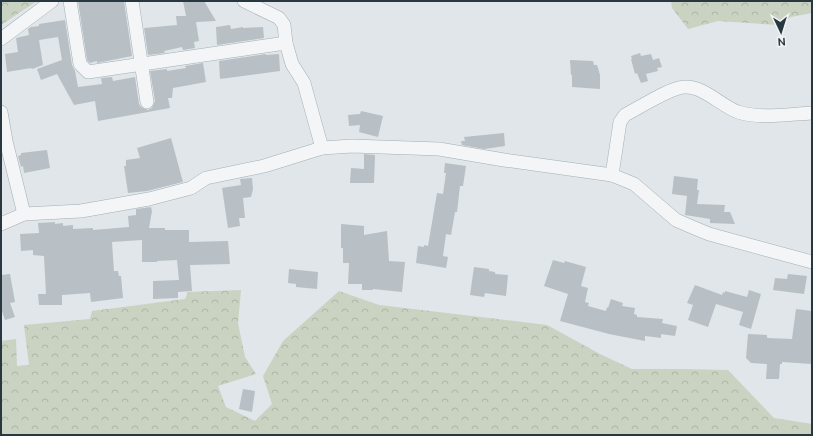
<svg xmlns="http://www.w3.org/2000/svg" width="813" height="436" font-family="Ubuntu,sans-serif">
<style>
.forest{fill:url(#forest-crowns)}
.building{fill:#b8c0c5}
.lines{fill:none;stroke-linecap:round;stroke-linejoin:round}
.minor-casing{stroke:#a5aeb3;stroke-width:14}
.minor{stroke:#f3f5f7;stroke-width:13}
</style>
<defs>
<pattern id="forest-crowns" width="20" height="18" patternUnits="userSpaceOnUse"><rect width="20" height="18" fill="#cad2c2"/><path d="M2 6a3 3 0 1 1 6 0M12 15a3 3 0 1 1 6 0" fill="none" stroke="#aeb5a8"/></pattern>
</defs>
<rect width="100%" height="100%" fill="#e0e6e9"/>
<g class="forest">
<path d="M1,1H37L1,25Z"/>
<path d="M671,1H812V13L791,17L778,25L718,21L688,29L672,8Z"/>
<path d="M241,290L238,323L245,357L256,374L218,386L226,407L255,421L272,404L263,376L283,341L339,291L379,305L547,325L600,354L632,369H681L728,370L774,418L812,424V435H1V341L16,339L17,366L29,365L24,325L90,319L92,311L185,299L188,292Z"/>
</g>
<g class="building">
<path d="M78,1H124L132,56L97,63V61L90,63L87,60Z"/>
<path d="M183,1H204L216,21L196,22L199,41L194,42L195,48L183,50L182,47L164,51L165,53L148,55L144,28L177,25L176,16H186Z"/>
<path d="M65,20L72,65L75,71L78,87L102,84L101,78L112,77L113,81L135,77L139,104L141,107L148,110L152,108L155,101L150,71L167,69V71L186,68L185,66L203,63L206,82L173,88L172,98H168L170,108L98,121L95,101L74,105L57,74L41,80L37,69L62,60L58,37L39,40L43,65L32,69L31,68L7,72L5,54L18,52L16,38L29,35L28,29L31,27L39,26V24Z"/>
<path d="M230,25L231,29L243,27V28L263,27L264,38L217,45L216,27Z"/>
<path d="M640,53L641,56L651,54L653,60L659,58L662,67L657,68L658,71L646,74L648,81L641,83L637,73L635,74L631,59H632L631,56Z"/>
<path d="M266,54V55L279,54L280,71L220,79L219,61Z"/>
<path d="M570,60L593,61L594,65H597L600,75V89L572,87V75H571Z"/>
<path d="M361,111L383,116L378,137L359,132L360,125L349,126L348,115L360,114Z"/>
<path d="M504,133L505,146L484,149L462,145L461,141H465L464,137Z"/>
<path d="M171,138L183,182L147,191L128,193L124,166H126V160L140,158L137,148Z"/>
<path d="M47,150L50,168L24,173L23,166L21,167L18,156L21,155V153Z"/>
<path d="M364,154L375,155L374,183H350L351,168L364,169Z"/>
<path d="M445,163L466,166L463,186H460L457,212H455L451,235L446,234L443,256L448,257L446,268L416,263L418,246L424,247V245L428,246L437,193L443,194L446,173H444Z"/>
<path d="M674,176L698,179L697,190H699L697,204L725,205L724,212H730L735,224L710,223V219L685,215L687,196L672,194Z"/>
<path d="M252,178L253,189L251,197L243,198L245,218H239L240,226L228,228L222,188L241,185L240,179Z"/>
<path d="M151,207L152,211L149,228H165V230H189V242L228,241L230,264L190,265L192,291L178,292V298L153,299V281L179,280L177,260L157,261V262H142V240L112,242L114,271H118L119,276H121L123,298L91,302L90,293L62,295V305H39L38,294H46L44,256L33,255V250L21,251L20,234L39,233L38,223L55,222V224L63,223V226L73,225V229L93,228V230L129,227L128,216L136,215V209Z"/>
<path d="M341,224L364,226V235L387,231L389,261L405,262L402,292L373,289V290H362V284H348L349,263H343V248H341Z"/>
<path d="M553,260L564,263L565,261L586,267L581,286L588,288L585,302L589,303L588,306L606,311L607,307L608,308L611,299L623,303L622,306L635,308L634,314L637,315V317L663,319L662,323L677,326L675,336L661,334V338L645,336V341L609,334L560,321L568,294L544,286Z"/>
<path d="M474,267L489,269V271L495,272V274L508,275L506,296L485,293L484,297L470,295Z"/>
<path d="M289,269L318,272L317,289L296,287V284L288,283Z"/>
<path d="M10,274L15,302L10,303L15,317L5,320L1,308V275Z"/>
<path d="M788,274L807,276L804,294L773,290L775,278L787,279Z"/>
<path d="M695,285L722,295L723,292L725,293V291L747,297L749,290L761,294L751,329L739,325L743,312L716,304L708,327L688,320L693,305L687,303Z"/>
<path d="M796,309L812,311V364L782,362V364H780L779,379H766L767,364L751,363L746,358L748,334L767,335V338L792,339Z"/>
<path d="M243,389L255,391L252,412L239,409Z"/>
</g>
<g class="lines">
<g class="minor-casing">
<g id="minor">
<path d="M70,1L80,64L88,72L286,43"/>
<path d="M132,1L147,102"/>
<path d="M244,1L279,18L284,25L286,43L292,64L304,83L322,148"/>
<path d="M1,39L52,1"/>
<path d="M1,112L6,141L24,214"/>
<path d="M612,175L620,122L625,115C639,108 672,86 686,87C705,87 721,106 738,112C759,119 790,114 812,113"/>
<path d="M1,224L24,214L81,211L149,199L191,188L206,178L264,166L322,148L352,146L439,149L504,160L612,175L634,184L676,220L692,227L709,234L812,262"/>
</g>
</g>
<use href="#minor" class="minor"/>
</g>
<rect width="813" height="436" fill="none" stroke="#293740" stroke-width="4"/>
<g transform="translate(781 32) rotate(176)" stroke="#f0f4f6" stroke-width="3" paint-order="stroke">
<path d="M0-3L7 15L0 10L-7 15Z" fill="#293740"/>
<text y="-6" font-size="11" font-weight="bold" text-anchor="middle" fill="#293740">N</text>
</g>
</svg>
